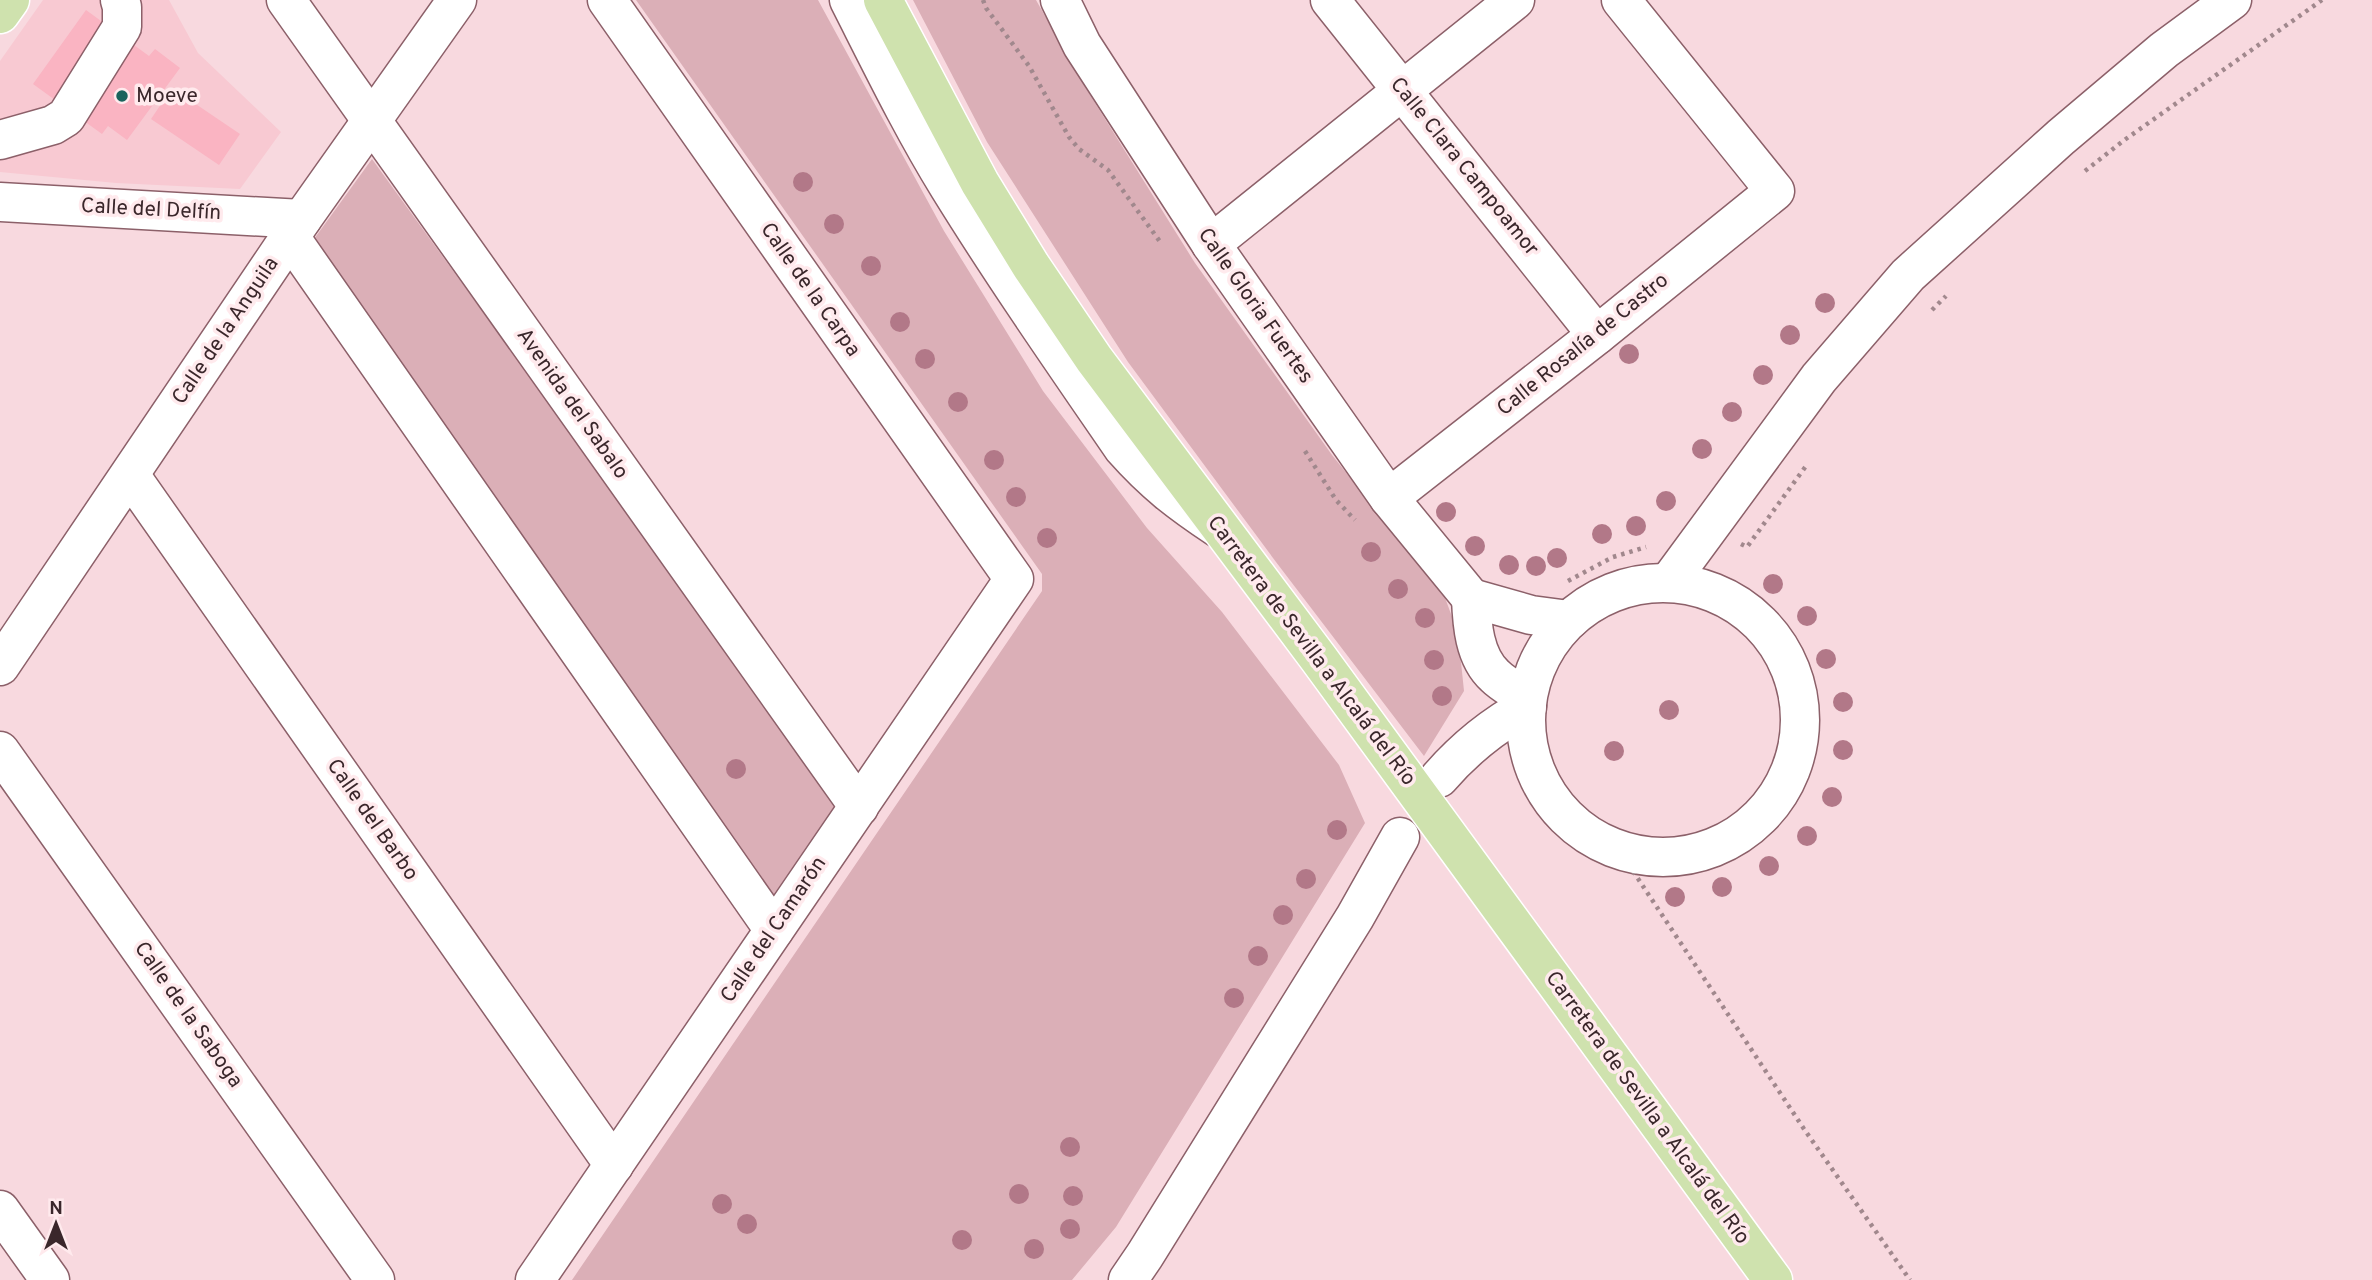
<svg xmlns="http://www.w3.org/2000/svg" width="2372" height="1280" font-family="Overpass,sans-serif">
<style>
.built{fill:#f8c9d2}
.green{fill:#dbafb7}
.building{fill:#fab4c2}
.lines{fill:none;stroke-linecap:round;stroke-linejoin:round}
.minor-casing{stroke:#8c6069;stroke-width:41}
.major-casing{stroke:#fff;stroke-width:41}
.path{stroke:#a1888d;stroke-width:4.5;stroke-dasharray:3.5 5;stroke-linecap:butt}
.minor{stroke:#fff;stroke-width:38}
.major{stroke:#cfe2ae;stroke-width:38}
.tree{fill:#b27888}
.poi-dot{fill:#19645d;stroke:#ffeaed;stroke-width:2.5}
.labels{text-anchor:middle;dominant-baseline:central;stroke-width:7;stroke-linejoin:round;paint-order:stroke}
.poi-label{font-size:21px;fill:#3a272b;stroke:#ffeaed;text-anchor:start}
.street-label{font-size:21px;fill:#3a272b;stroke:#ffeaed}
</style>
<rect width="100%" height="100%" fill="#f8d9df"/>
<path class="built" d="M43,0H169L198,53L281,132L240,189L116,183L0,172V61Z"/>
<g class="green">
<path d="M636,0H818L944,231L1043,391L1147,528L1222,612L1339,765L1365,823L1116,1227L1072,1280H572L1042,591V574Z"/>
<path d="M913,0H1036L1087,90L1195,263L1332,455L1444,595L1458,633L1464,691L1424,756L1276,562L1128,362L987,142Z"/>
<path d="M372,159L842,807L776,900L314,239Z"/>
</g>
<g class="building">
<path d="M86,10L149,56L155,49L180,68L127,140L108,126L102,134L33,84Z"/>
<path d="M172,88L240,134L219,165L151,119Z"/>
</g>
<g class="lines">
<g class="minor-casing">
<g id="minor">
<path d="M286,0L859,807"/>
<path d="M849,0C881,63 912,127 949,187C1004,276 1064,362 1123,448C1154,483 1179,502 1218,528"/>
<path d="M1060,0L1082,45L1211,244L1389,498L1471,598"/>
<path d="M1330,0L1597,335"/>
<path d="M0,140L53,125L66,117L122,27V7L120,0"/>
<path d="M0,202L302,219"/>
<path d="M290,237L774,930"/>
<path d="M1211,244L1515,0"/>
<path d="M130,475L614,1165"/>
<path d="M1389,498L1597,335L1775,191L1621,0"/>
<path d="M1669,582L1819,378L1908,275L2061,137L2164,50L2232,0"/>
<circle cx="1663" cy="720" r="137"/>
<path d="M1471,598C1472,624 1474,657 1495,676C1504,685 1517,691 1527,699"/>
<path d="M1471,598L1531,615L1569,620"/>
<path d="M0,666L302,219L457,0"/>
<path d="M0,751L375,1280"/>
<path d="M1439,778C1465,748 1492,726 1527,707"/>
<path d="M0,1210L50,1280"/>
<path d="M535,1280L1014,579L607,0"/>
<path d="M1128,1280L1145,1255L1355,917L1400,837"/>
</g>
</g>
<g class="major-casing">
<g id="major">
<path d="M883,0L980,183L1031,266L1094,359L1319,659L1773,1280"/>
<path d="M0,14L10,0"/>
</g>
</g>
<g class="path">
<path d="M983,0L986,8L1029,66L1069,137L1079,149L1108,170L1161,243"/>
<path d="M2085,171L2123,141L2322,0"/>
<path d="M1932,310L1946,296"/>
<path d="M1305,451L1336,500L1355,520"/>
<path d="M1741,544L1747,547L1806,466"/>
<path d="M1568,581L1613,557L1646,547"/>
<path d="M1619,850L1804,1129L1910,1280"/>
</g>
<use href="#minor" class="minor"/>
<use href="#major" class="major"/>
</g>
<g class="tree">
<circle cx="803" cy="182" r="10"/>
<circle cx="834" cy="224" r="10"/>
<circle cx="871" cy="266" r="10"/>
<circle cx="1825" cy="303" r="10"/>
<circle cx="900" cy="322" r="10"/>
<circle cx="1790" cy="335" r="10"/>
<circle cx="1629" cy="354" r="10"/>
<circle cx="925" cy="359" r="10"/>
<circle cx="1763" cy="375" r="10"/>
<circle cx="958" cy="402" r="10"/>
<circle cx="1732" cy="412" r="10"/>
<circle cx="1702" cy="449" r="10"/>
<circle cx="994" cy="460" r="10"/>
<circle cx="1016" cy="497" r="10"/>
<circle cx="1666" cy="501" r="10"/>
<circle cx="1446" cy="512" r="10"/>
<circle cx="1636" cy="526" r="10"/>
<circle cx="1602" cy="534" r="10"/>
<circle cx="1047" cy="538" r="10"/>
<circle cx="1475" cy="546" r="10"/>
<circle cx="1371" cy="552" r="10"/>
<circle cx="1557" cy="558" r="10"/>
<circle cx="1509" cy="565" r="10"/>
<circle cx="1536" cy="566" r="10"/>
<circle cx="1773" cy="584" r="10"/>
<circle cx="1398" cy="589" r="10"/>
<circle cx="1807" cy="616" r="10"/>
<circle cx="1425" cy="618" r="10"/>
<circle cx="1826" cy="659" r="10"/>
<circle cx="1434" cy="660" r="10"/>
<circle cx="1442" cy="696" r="10"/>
<circle cx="1843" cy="702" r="10"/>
<circle cx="1669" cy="710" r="10"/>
<circle cx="1843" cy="750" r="10"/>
<circle cx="1614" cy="751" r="10"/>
<circle cx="736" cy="769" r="10"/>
<circle cx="1832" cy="797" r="10"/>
<circle cx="1337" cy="830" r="10"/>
<circle cx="1807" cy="836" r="10"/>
<circle cx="1769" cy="866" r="10"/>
<circle cx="1306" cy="879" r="10"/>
<circle cx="1722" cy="887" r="10"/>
<circle cx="1675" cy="897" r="10"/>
<circle cx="1283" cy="915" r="10"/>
<circle cx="1258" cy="956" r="10"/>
<circle cx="1234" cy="998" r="10"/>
<circle cx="1070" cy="1147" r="10"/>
<circle cx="1019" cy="1194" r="10"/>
<circle cx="1073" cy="1196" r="10"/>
<circle cx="722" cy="1204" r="10"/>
<circle cx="747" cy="1224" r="10"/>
<circle cx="1070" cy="1229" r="10"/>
<circle cx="962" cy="1240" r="10"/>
<circle cx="1034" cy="1249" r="10"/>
</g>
<circle class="poi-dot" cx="122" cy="96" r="7"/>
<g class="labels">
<g class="poi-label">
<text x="136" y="96">Moeve</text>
</g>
<g class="street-label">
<text transform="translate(1464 167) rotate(51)">Calle Clara Campoamor</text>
<text transform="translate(151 210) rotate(3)">Calle del Delfín</text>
<text transform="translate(810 290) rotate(55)">Calle de la Carpa</text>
<text transform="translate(1255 306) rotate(55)">Calle Gloria Fuertes</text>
<text transform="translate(226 331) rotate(-56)">Calle de la Anguila</text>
<text transform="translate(1583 345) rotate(-39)">Calle Rosalía de Castro</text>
<text transform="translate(572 404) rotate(55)">Avenida del Sabalo</text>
<text transform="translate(1311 651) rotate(53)">Carretera de Sevilla a Alcalá del Río</text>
<text transform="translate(372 820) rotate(55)">Calle del Barbo</text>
<text transform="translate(774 930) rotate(-56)">Calle del Camarón</text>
<text transform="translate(188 1015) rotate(55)">Calle de la Saboga</text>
<text transform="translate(1647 1108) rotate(54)">Carretera de Sevilla a Alcalá del Río</text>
</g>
</g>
<g transform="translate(56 1224)" stroke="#ffeaed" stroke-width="5" paint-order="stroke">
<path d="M0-5L12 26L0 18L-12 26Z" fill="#3a272b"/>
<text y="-10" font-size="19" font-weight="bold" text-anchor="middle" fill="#3a272b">N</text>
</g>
</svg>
